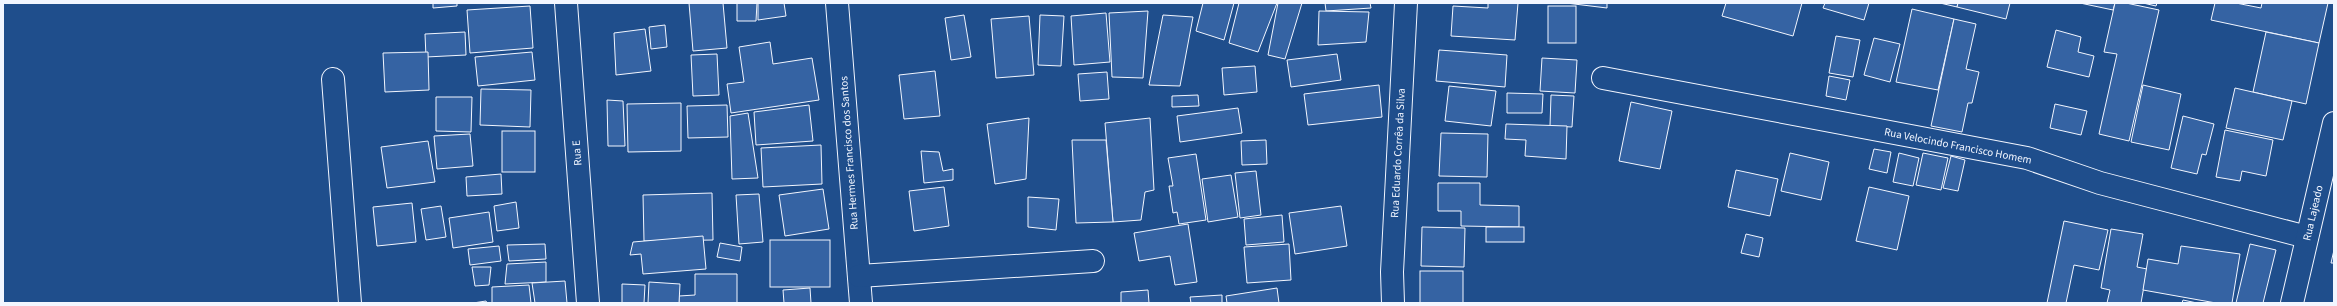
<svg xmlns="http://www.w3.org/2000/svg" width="2337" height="306" font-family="'Source Sans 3',sans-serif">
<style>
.building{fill:#3563a3;stroke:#f2f6ff}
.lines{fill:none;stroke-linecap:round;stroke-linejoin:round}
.street-casing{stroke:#f2f6ff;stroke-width:24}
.secondary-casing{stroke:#f2f6ff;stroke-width:24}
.street{stroke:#1f4e8c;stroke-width:22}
.secondary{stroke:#1f4e8c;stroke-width:22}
.labels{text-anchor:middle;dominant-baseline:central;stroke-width:3;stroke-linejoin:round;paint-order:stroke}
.street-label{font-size:11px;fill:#f2f6ff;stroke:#1f4e8c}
</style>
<rect width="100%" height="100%" fill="#1f4e8c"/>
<g class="building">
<path d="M433,3H457V6L433,8Z"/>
<path d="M689,3H723L727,48L693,51Z"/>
<path d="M737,3H757L756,21H737Z"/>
<path d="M758,3H784L786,16L758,20Z"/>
<path d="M1203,3H1234L1224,40L1196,31Z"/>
<path d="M1239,3H1277L1258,52L1229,43Z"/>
<path d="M1278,3H1302L1285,59L1268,55Z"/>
<path d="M1325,3H1370L1371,8L1326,11Z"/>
<path d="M1488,3H1518L1515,40L1451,36L1453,6L1488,8Z"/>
<path d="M1566,3H1607V8Z"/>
<path d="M1726,3H1802L1793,36L1722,16Z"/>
<path d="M1825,3H1869L1864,20L1823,8Z"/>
<path d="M1940,3H1958L1957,7Z"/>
<path d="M1958,3H2010L2006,19L1957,7Z"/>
<path d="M2080,3H2115L2113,10Z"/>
<path d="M2115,3H2126L2159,10L2129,141L2099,134L2117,54L2104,52Z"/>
<path d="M2143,3H2157L2156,6Z"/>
<path d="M2215,3H2236L2261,8L2262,3H2328L2319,43L2211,20Z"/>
<path d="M530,6L533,48L470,53L467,10Z"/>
<rect x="1548" y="6" width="28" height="37"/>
<path d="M1912,9L1954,19L1938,90L1896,82Z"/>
<path d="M1148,11L1143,78L1112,77L1109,13Z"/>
<path d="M1319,11L1369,12L1366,42L1318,45Z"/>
<path d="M1106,13L1110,62L1074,65L1071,16Z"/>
<path d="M964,15L971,57L951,60L945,18Z"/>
<path d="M1040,15L1064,16L1061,66L1038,65Z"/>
<path d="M1163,15L1193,17L1180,86L1149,85Z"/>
<path d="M1029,16L1034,75L996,78L991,19Z"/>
<path d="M1954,19L1976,24L1966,69L1979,72L1972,103H1968L1962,132L1931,126Z"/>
<path d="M665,25L667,47L651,49L649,27Z"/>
<path d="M645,29L651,71L616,75L614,33Z"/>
<path d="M2056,30L2081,37L2078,52L2094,56L2089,77L2047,67Z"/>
<path d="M465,32L466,55L426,57L425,34Z"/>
<path d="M2266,32L2319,43L2306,104L2253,92Z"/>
<path d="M1836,36L1860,40L1853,77L1829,73Z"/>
<path d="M1874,38L1900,44L1890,82L1864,75Z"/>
<path d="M770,42L773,64L812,58L819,100L731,113L727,84L744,82L739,47Z"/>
<path d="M1439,50L1507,55L1505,87L1436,81Z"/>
<path d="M428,52L429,90L385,92L383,53Z"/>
<path d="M532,52L535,80L478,86L475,57Z"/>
<path d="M717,54L719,95L693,96L691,55Z"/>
<path d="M1337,54L1341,80L1291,87L1287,60Z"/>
<path d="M1542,58L1577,60L1575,93L1540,91Z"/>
<path d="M1255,66L1257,92L1224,95L1222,68Z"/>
<path d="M935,71L940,116L904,119L899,75Z"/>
<path d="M1107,72L1109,99L1080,101L1078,74Z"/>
<path d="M1829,76L1850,80L1846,100L1826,96Z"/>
<path d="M1379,85L1382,117L1308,125L1304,94Z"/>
<path d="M2143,85L2181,94L2169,150L2131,142Z"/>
<path d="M1449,86L1496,91L1491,126L1445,121Z"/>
<path d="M2235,88L2292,101L2283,140L2226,128Z"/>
<path d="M481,89L531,90L530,127L480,125Z"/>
<path d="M1507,93L1543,94L1542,113H1507Z"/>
<path d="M1198,95L1199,106L1172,107V96Z"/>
<path d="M1551,95L1574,96L1572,127L1550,126Z"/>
<path d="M436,97H472L471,132L436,131Z"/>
<path d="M607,100L623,101L625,146H608Z"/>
<path d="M1631,102L1672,111L1660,169L1619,161Z"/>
<path d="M681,103V151L628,152L627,104Z"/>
<path d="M2055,104L2087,111L2081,135L2050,128Z"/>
<path d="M727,105L728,137L688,138L687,106Z"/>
<path d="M809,105L813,141L756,145L754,112Z"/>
<path d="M1238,108L1242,133L1180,142L1177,116Z"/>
<path d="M748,113L758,178L732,179L730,116Z"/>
<path d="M2183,116L2214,124L2206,155L2202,154L2197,174L2171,168Z"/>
<path d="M1029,118L1026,179L995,184L987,124Z"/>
<path d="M1150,118L1154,190L1145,192L1141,220L1113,222L1105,123Z"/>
<path d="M1506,124L1567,126L1566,159L1525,156L1526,140L1505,139Z"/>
<path d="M2225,130L2273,140L2266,176L2242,171L2240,181L2216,177Z"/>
<rect x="502" y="131" width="33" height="41"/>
<path d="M1441,133L1488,134L1487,177L1439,176Z"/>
<path d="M470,134L473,166L437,169L434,136Z"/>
<path d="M1072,140H1106L1113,222L1076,223Z"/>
<path d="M1266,140L1267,164L1242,165L1241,141Z"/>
<path d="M428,141L435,182L387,188L381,147Z"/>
<path d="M821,145L822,184L763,187L761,148Z"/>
<path d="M1874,149L1891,152L1887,173L1869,169Z"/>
<path d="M921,151L939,152L943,171L953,169V180L924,183Z"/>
<path d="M1790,153L1829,162L1821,200L1781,191Z"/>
<path d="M1899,153L1919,158L1913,186L1893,182Z"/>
<path d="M1923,153L1948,158L1941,190L1916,185Z"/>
<path d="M1196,154L1206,220L1179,224L1177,212L1173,213L1169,186H1173L1168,158Z"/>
<path d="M1951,156L1965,160L1958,191L1943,188Z"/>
<path d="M1736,170L1778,179L1770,216L1728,207Z"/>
<path d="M1256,171L1261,215L1240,218L1235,173Z"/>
<path d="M501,174L502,194L467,196L466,177Z"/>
<path d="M1231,175L1238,217L1208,222L1202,179Z"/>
<path d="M1438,183H1480V205L1519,206V227L1461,226V211H1438Z"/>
<path d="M944,187L949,226L914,231L909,191Z"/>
<path d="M1869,187L1909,196L1897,250L1856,241Z"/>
<path d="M823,189L829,229L785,236L779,195Z"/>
<path d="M712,193L713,240L644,241L643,195Z"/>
<path d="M759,194L763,242L739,244L736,195Z"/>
<path d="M1028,197L1059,199L1056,230L1028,227Z"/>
<path d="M516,202L519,228L497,231L494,206Z"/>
<path d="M412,203L416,242L377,246L373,207Z"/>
<path d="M441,206L446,237L426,240L421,209Z"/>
<path d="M1341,206L1347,246L1295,254L1289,213Z"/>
<path d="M489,212L493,242L453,248L449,218Z"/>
<path d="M1282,215L1284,242L1246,245L1244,219Z"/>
<path d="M2064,221L2108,230L2099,270L2074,265L2066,303H2047Z"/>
<path d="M1188,224L1197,282L1175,285L1170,256L1139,261L1134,233Z"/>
<path d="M1422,227L1465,228L1464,267L1421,266Z"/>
<rect x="1486" y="227" width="38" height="15"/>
<path d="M2111,229L2143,234L2137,267L2147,269L2141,303H2107L2110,290L2101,288Z"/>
<path d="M1746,234L1763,238L1759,257L1741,253Z"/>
<path d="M703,236L706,269L643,274L641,254L630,255L633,242Z"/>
<rect x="770" y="240" width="60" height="47"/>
<path d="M720,243L742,247L740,261L717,257Z"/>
<path d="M545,244L546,259L509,261L507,245Z"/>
<path d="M1289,244L1291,280L1247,283L1244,247Z"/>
<path d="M2250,244L2276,250L2263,303H2236Z"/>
<path d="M499,246L501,261L470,265L468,249Z"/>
<path d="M2181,246L2240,254L2232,303H2216L2143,290L2148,259L2178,264Z"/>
<path d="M2334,250V263H2331Z"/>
<path d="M546,262V282L505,284L507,264Z"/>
<path d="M472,267H491L489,285L475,286Z"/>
<rect x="1420" y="271" width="43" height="32"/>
<path d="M695,274H737V303H679V296L695,295Z"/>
<path d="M565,281L567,303H535L532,283Z"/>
<path d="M649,282L680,284L679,303H648Z"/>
<path d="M622,284L645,285L644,303H622Z"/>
<path d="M529,285L531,303H492V287Z"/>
<path d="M810,288L811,303H784L783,290Z"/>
<path d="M1277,288L1279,303H1227L1226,296Z"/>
<path d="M1148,290L1149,303H1121V292Z"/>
<path d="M1222,295V303H1191L1190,297Z"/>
<path d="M2183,300L2197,303H2182Z"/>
<path d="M486,301L487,303H473Z"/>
</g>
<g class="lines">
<g class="street-casing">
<g id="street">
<path d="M566,3L588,303"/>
<path d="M837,3L861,303"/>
<path d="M1603,78L2027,158L2100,183L2307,237"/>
<path d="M333,79L350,303"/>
<path d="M859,276L1093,261"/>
<path d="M1393,303L1392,272L1406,3"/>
</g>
</g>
<g class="secondary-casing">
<path id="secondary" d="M2292,303L2334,123"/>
</g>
<use href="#street" class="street"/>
<use href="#secondary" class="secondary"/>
</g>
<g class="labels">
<g class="street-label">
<text transform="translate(1958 146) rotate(11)">Rua Velocindo Francisco Homem</text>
<text transform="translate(577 153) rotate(-94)">Rua E</text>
<text transform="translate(849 153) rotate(-94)">Rua Hermes Francisco dos Santos</text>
<text transform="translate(1398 153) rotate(-87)">Rua Eduardo Corrêa da Silva</text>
<text transform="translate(2313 213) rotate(-77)">Rua Lajeado</text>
</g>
</g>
<rect width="2337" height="306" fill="none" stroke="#f2f6ff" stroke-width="8"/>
</svg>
